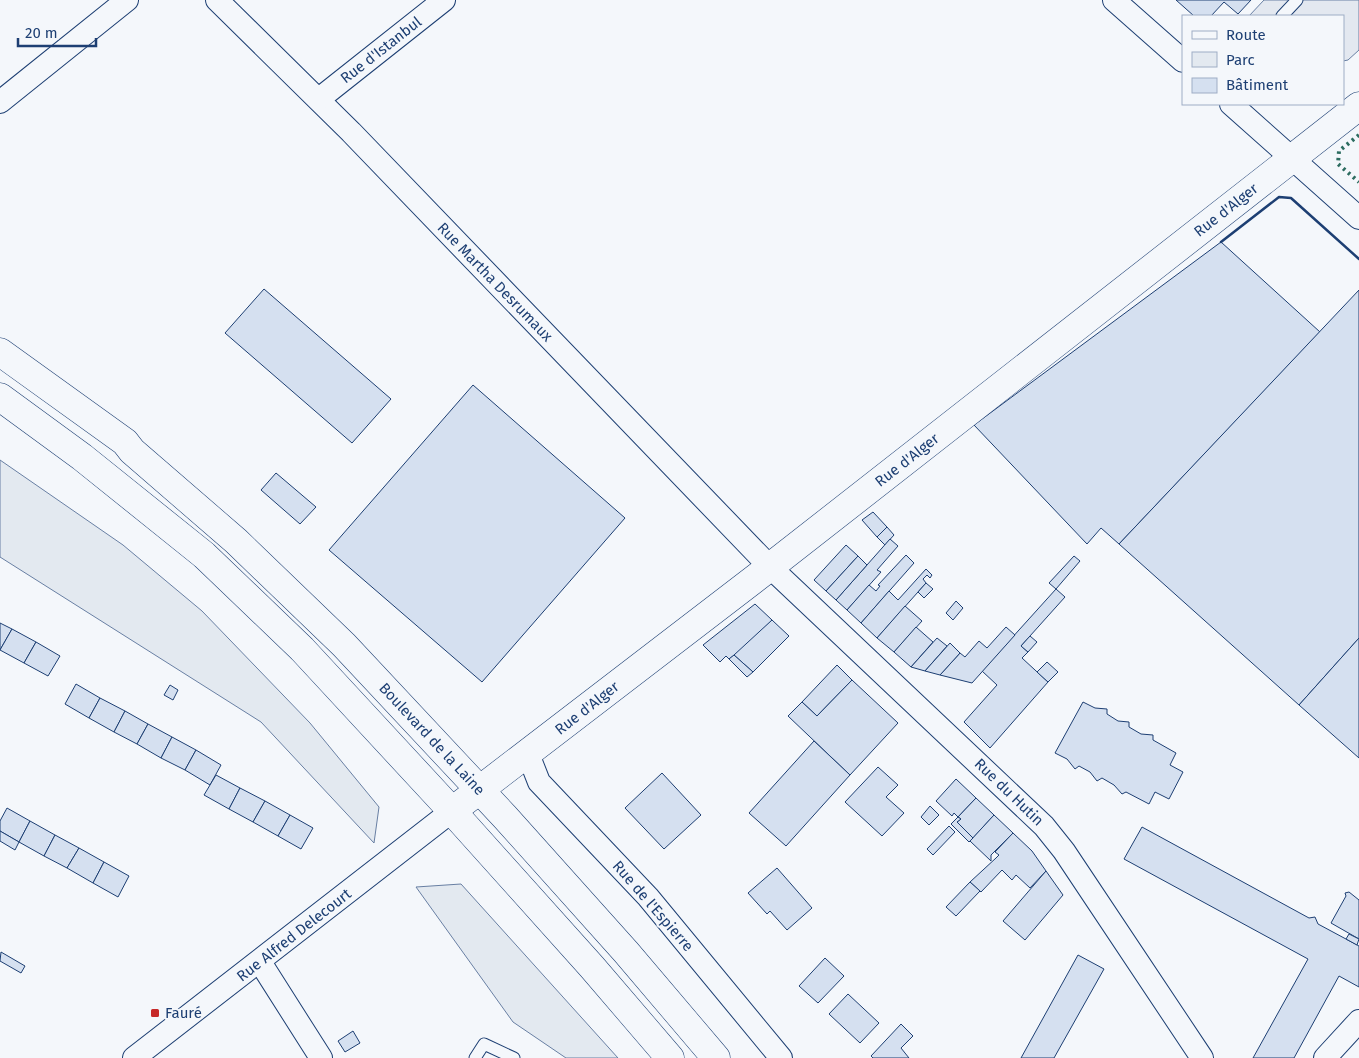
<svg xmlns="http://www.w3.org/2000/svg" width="1359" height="1058" font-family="'Fira Sans',sans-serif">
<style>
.green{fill:#e3e9f0;stroke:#687fa3}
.parking{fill:#e3e8f0;stroke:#687fa3}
.building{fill:#d5e0f0;stroke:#1d3f73}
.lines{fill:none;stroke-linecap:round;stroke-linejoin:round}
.lane-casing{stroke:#1d3f73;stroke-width:13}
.street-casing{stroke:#1d3f73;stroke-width:24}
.secondary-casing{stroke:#1d3f73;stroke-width:29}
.primary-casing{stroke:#1d3f73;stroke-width:29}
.lane{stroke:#f4f7fb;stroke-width:11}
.street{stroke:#f4f7fb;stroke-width:22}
.secondary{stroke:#f4f7fb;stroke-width:28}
.primary{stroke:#f4f7fb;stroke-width:28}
.hedge{stroke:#2c6c60;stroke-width:4;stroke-dasharray:2.5 4;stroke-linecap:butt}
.wall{stroke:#1d3f73;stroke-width:2.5}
.poi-dot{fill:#c62828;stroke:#f4f7fb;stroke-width:2}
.labels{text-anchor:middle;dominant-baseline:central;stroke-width:4;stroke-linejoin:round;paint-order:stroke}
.street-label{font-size:15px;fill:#1d3f73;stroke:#f4f7fb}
.poi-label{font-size:15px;fill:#1d3f73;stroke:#f4f7fb;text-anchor:start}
</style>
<rect width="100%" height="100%" fill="#f4f7fb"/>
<g class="green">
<path d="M0,460L123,545L202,611L310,723L379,807L374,843L261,722L0,557Z"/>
<path d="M461,884L618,1058H566L513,1022L416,887Z"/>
</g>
<path class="parking" d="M1264,0H1359V50L1348,60L1343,61V16H1249Z"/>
<g class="building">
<path d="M1176,0H1251L1238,14L1224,2L1211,16H1194Z"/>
<path d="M1221,242L1320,332L1119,544L1101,528L1087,544L974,425Z"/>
<path d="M264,289L391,399L352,443L225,333Z"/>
<path d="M1359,290V638L1299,705L1119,544Z"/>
<path d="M473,385L625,518L482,682L329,550Z"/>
<path d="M276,473L316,507L300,524L261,490Z"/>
<path d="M873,512L887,527L877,537L862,520Z"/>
<path d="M887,527L894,535L885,545L877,537Z"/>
<path d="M890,539L898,546L877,570L881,572L847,610L836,600Z"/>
<path d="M846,545L858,556L826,591L814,580Z"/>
<path d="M906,555L914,563L861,623L847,610L869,585L876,591L880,586L878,585Z"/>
<path d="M858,556L867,565L836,600L826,591Z"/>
<path d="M1074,556L1080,561L1056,589L1049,583Z"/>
<path d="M926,569L932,575L930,578L927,575L923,579L926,583L877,638L861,623L889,591L898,600Z"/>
<path d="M926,583L933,589L924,598L918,592Z"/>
<path d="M1056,589L1065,597L1021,646L1028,652L1022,658L1048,682L990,748L964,722L997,685L982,671Z"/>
<path d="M956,601L963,608L953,620L946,613Z"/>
<path d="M755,604L772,620L749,644L729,659L726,656L720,662L703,645Z"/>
<path d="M905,606L922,621L894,652L877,638Z"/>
<path d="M772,620L789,636L753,672L734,655Z"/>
<path d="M0,623L12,629L0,650Z"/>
<path d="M916,627L933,642L911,667L894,652Z"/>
<path d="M1006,627L1015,635L972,683L940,675L960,653L965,657L979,641L987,648Z"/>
<path d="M12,629L36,642L24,663L0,650Z"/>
<path d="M1030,636L1037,642L1028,652L1021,646Z"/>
<path d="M937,638L947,646L925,671L911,667Z"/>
<path d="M1359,638V758L1299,705Z"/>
<path d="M36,642L60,656L48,676L24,663Z"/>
<path d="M950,643L960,653L940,675L925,671Z"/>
<path d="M734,655L753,672L747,677L729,659Z"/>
<path d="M1047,662L1058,672L1048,682L1037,672Z"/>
<path d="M837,665L852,680L817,716L802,702Z"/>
<path d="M852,680L898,723L850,775L788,716L802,702L817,716Z"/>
<path d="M76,684L100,698L89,718L65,704Z"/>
<path d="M170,685L178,690L173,700L164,695Z"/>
<path d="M100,698L125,711L114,732L89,718Z"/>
<path d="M1083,702L1095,708L1107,709V714L1118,721L1129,722V727L1141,734L1153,735V740L1176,753L1170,765L1183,772L1169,799L1155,792L1149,804L1126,792L1122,794L1114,785L1102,778L1097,781L1090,772L1079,766L1075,769L1067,759L1055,753Z"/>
<path d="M125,711L148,724L137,744L114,732Z"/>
<path d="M148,724L172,737L161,758L137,744Z"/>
<path d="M172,737L196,750L185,770L161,758Z"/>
<path d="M814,741L850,775L786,846L749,813Z"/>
<path d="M196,750L221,765L210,785L185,770Z"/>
<path d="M878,767L898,785L886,797L904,813L882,836L845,802Z"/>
<path d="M662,773L701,815L664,849L625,808Z"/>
<path d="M216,775L240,788L229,809L204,795Z"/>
<path d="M956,779L976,798L958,817L954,813L952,816L936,801Z"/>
<path d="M240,788L265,801L253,822L229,809Z"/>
<path d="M976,798L994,815L973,838L957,822L961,819L958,817Z"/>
<path d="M265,801L290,815L278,836L253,822Z"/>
<path d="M930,806L939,815L929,825L921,817Z"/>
<path d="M7,808L30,821L19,842L0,831V821Z"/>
<path d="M290,815L313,828L301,849L278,836Z"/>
<path d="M994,815L1013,833L991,855V861L970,841Z"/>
<path d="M958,817L961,819L957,822L973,838L969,842L951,824Z"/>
<path d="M30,821L55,835L44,856L19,842Z"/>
<path d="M949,826L955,832L933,855L927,849Z"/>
<path d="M1142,827L1309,918L1315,917L1318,924L1359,946V987L1339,976L1294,1058H1253L1308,959L1124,859Z"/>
<path d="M0,831L19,842L15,850L0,841Z"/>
<path d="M1013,833L1032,851L1046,871L1030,888L1016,875L1012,880L1002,870L981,892L970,882L996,858L999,855L995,852Z"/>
<path d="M55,835L79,848L67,868L44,856Z"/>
<path d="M79,848L104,862L93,883L67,868Z"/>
<path d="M104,862L129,876L118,897L93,883Z"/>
<path d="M777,868L812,908L787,930L770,911L767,914L748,893Z"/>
<path d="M1046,871L1063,895L1025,940L1003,921Z"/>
<path d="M970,882L980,891L956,916L946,907Z"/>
<path d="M1349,892L1359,900V939L1331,923L1346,896L1345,893Z"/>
<path d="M1349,934L1359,939L1357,945L1346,939Z"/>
<path d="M1,952L25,966L21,973L0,961Z"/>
<path d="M1078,955L1104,969L1054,1058H1021Z"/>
<path d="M825,958L844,976L818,1003L799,986Z"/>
<path d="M848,994L879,1023L860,1043L829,1014Z"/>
<path d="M901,1024L913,1036L901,1048L909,1058H873L871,1056Z"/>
<path d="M353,1031L360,1043L345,1052L338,1041Z"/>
</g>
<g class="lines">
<g class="lane-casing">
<g id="lane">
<path d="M1282,16L1297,0"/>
<path d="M475,1058L484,1044L514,1058"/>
</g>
</g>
<g class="street-casing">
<g id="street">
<path d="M217,0L351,132L770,567L1044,826L1064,851L1202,1058"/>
<path d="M1114,0L1183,61"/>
<path d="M319,99L444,0"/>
<path d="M0,102L127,0"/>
<path d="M1231,104L1359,218"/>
<path d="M528,754L539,782L648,897L781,1058"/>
<path d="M260,962L321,1058"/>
<path d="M134,1058L452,811"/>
<path d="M1325,1058L1359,1021"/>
</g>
</g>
<g class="secondary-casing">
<path id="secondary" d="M452,811L770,567L1359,106"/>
</g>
<g class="primary-casing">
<g id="primary">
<path d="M0,352L125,442L132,451L236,541L344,645L505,817L626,952L716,1058"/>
<path d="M0,397L82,457L204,555L302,649L452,811L592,967L670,1058"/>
</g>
</g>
<use href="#lane" class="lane"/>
<use href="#street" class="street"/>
<use href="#secondary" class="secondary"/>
<use href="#primary" class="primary"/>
<path class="hedge" d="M1359,135L1339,151L1338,164L1359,182"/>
<path class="wall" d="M1221,242L1279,197L1291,198L1359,259"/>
</g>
<rect class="poi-dot" x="150" y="1008" width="10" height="10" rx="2.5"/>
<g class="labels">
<g class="street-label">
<text transform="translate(381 50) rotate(-38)">Rue d'Istanbul</text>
<text transform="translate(1226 210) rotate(-38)">Rue d'Alger</text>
<text transform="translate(495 282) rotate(46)">Rue Martha Desrumaux</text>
<text transform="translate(907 460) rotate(-38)">Rue d'Alger</text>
<text transform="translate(587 708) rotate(-38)">Rue d'Alger</text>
<text transform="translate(432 739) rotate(47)">Boulevard de la Laine</text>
<text transform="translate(1009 792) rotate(44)">Rue du Hutin</text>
<text transform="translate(653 906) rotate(49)">Rue de l'Espierre</text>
<text transform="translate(294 935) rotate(-38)">Rue Alfred Delecourt</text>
</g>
<g class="poi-label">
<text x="165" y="1013">Fauré</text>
</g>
</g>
<rect x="1182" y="15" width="162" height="90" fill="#f4f7fb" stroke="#9eadc5"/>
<rect x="1192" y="31" width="25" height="8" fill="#f4f7fb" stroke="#9eadc5"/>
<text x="1226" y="40" font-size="15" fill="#1d3f73">Route</text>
<rect x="1192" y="52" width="25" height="15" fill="#e3e9f0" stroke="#9eadc5"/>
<text x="1226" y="65" font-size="15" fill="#1d3f73">Parc</text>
<rect x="1192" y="78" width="25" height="15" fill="#d5e0f0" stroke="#9eadc5"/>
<text x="1226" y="90" font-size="15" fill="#1d3f73">Bâtiment</text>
<path d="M18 38v8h78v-8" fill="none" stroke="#1d3f73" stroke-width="2.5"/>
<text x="25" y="38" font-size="15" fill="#1d3f73" stroke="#f4f7fb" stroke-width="4" paint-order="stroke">20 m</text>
</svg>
